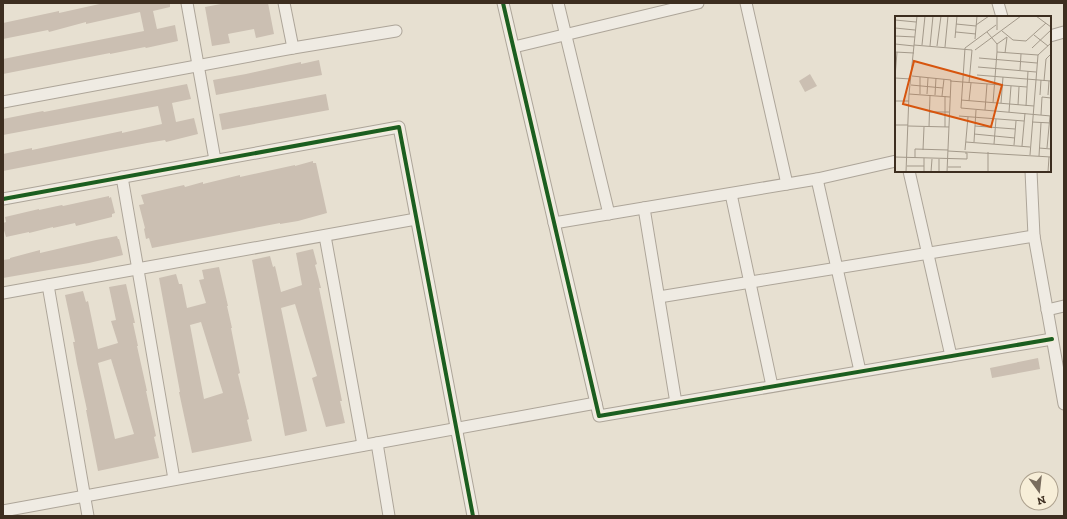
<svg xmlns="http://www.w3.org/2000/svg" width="1067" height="519" font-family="'Zilla Slab',serif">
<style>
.building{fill:#cbbfb2;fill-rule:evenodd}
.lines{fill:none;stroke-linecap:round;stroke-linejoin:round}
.street-casing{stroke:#ada599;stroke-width:13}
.street{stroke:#efebe3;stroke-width:11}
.cycleway-casing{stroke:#f7eed8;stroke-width:6}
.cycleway{stroke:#1b5e20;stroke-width:4}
.inset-road{fill:none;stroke:#a3998a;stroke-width:1}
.view{fill:#d7550e;fill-opacity:0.15;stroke:#d7550e;stroke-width:2}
.inset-edge{fill:none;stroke:#3d2e20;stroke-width:2}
</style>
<rect width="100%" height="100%" fill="#e7e0d1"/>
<g class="building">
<path d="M104,3H170V7L153,11L157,29L175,25L178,41L146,48L145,47L110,54V53L3,74V59L144,31L140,12L86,24V22L49,32L48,30L3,39V23L59,11V13Z"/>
<path d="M226,3H268L274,34L256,38L254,29L233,33L228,34L230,43L212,46L205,7Z"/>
<path d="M319,60L322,75L216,95L213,80L246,74L282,66L301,62V64Z"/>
<path d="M810,74L817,86L805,92L799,81Z"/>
<path d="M187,84L191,99L172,103L176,122L194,118L198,134L166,142L165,140L147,143L3,171V154L32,148V150L122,131V133L162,124L158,106L3,135V119L43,111L44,112Z"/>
<path d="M326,94L329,110L222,130L219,114Z"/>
<path d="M313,161V163H316L327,213L298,221L280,224V223L152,248L149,238L146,239L144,229L145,228L139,205L144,204L141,195L184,185L185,187L203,182V184L240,175V177L295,165V166Z"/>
<path d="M109,196V198L111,197L115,213L112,214V217L76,226L75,223L53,228V227L29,233V232L6,237L3,227V223L6,222L5,217L39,209V210L62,205L63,206Z"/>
<path d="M117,236L118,239H119L123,255L89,263L3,278V260L10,259V258L40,250V253L96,240Z"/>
<path d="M313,249L317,264L315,265L321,288H319L342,401H340L345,423L326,427L312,378L317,376L295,304L281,308L307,431L285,436L252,260L270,256L273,267L275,266L281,292L302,285L296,253Z"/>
<path d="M219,267L228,306H227L232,328H231L240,373L238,374L249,419L247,420L252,441L192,453L179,392H180L159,278L176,274L179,284H182L187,308L206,303L199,280L204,279L202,270ZM201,322L223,393L204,399L190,325Z"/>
<path d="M126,284L135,323H133L138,346H137L147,391H146L156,436L154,437L159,458L98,471L86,410H87L77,364L73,342H75L65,295L83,291L86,302L88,301L98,349L118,343L111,321L116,320L109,287ZM111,359L134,434L115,439L98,363Z"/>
<path d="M1038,358L1040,369L992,378L990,368Z"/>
</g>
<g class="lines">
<g class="street-casing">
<g id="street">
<path d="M187,3L215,160"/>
<path d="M284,3L293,48"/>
<path d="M503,3L599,416L1052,339"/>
<path d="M558,3L609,214"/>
<path d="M746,3L787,184"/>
<path d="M998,3L1002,17"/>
<path d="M1050,36L1064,32"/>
<path d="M514,47L698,3"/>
<path d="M3,102L293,48L396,31"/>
<path d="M909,171L951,356"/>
<path d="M1031,171L1034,236L1064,404"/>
<path d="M122,177L174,479"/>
<path d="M817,179L860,371"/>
<path d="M731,194L772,386"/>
<path d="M3,199L399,127L473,516"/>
<path d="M644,208L676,403"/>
<path d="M554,223L817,179L896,161"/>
<path d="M325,236L363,445"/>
<path d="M48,285L88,516"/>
<path d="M3,293L416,219"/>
<path d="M659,297L1034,236"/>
<path d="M1047,310L1064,306"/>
<path d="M377,443L389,516"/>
<path d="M3,511L596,403"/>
</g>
</g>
<use href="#street" class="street"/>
<g class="cycleway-casing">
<g id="cycleway">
<path d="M503,3L599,416L1052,339"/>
<path d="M3,199L399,127L473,516"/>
</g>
</g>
<use href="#cycleway" class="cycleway"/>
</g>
<g transform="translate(895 16)">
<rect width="156" height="156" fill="#e7e0d1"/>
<path class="inset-road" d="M102,0V14M141,0L156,11M0,4L21,6M61,8L81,10M81,9L94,0M101,9L70,32L66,92L156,100M0,12L20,14M107,15L118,24L131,25L151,7M61,16L81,18M92,16L102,28V36L143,39M139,19L153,30M0,20L20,21M60,22L62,0M80,23L82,0M0,28L19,30M102,28L112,21M19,29L77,34L74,67M27,29L30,0M35,30L38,0M42,30L46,0M50,31L53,0M137,32L156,14M80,34L126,0M0,36L19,37M110,37L112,21M84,42L142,47M83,51L141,56M125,54L126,38M82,59L156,65M17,60L56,64L52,156M0,61L2,36M0,62L16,63M55,65L132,71M149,65L151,43L156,38M16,69L48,72M14,78L55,81M25,78V61M32,78L33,62M40,79L41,62M145,79L146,64M153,79L154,65M47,80L49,63M66,84L139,90M0,85H14M74,85L76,67M98,87L102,36M106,87L108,61M123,89L124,71M131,90L133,55M90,94L92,68M34,96H54M114,96L116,70M146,99L147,81L156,82M64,100L129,105M137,106L156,107M0,109H13M13,110L54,111M80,110L120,113M34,111L35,79M50,111V80M79,118L120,122M71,126L135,131M79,126L81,94M99,128L101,103M119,129L121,105M127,130L130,97M144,132L156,133M152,132L155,100M28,134L29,111M70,134L73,101M53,135L156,141M135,139L143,39L156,27M144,140L146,107M0,141L72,143V137H70M20,142V133L53,134M12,150H29M53,151H66M11,156L14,78L22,0M29,156V142M36,156L37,143M44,156V143M93,156V136M153,156L154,141"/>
<path class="view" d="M19,45L107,69L96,111L8,88Z"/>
<rect width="156" height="156" class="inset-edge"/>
</g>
<rect width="1067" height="519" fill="none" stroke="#3d2e20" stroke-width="8"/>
<g transform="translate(1039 491) rotate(165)"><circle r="19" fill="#f7eed8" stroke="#ada18e"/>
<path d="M0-3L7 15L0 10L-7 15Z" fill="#786c5e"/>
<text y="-6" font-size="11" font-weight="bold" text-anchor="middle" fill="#3d2e20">N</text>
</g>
</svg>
